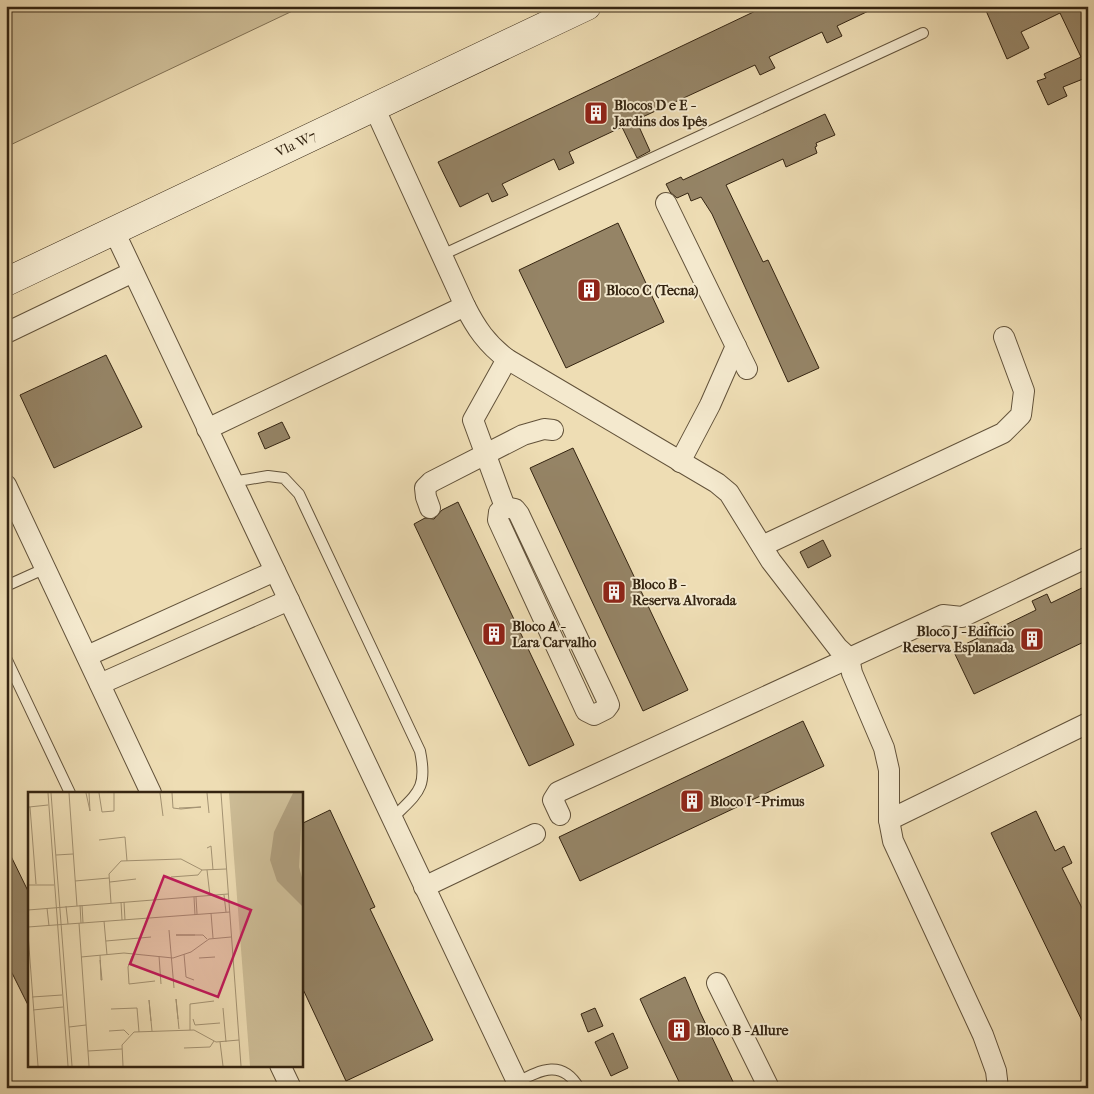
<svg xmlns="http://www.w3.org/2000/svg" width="1094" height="1094" font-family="'IM FELL French Canon',serif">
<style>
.green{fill:#cebe98;stroke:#817154}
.building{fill:#958466;stroke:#342411}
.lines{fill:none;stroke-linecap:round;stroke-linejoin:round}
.service-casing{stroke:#62523a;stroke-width:12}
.minor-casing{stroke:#62523a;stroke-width:22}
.secondary-casing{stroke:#342411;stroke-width:29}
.service{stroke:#f4e9ce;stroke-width:10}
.minor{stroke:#f4e9ce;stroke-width:20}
.secondary{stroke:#f4e9ce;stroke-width:28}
.labels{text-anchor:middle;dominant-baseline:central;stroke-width:4;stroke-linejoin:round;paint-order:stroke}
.poi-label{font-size:14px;font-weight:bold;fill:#342411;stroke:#f4e9ce;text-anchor:start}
.street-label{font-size:14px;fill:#342411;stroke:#f4e9ce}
.inset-road{fill:none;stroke:#a49373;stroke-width:1}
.view{fill:#c2185b;fill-opacity:0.15;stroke:#c2185b;stroke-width:2.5}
.inset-edge{fill:none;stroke:#342411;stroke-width:2.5}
</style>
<rect width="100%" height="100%" fill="#eeddb4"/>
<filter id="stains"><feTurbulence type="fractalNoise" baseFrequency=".004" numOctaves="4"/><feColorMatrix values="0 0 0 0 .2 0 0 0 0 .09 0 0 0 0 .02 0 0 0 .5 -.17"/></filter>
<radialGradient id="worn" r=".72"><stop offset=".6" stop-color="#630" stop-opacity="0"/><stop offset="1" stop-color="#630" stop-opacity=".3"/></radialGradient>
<path class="green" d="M6,6H303L6,147Z"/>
<g class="building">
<path d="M766,6H879L837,26L842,36L827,43L822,32L769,57L775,68L760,75L755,65L636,120L650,151L637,158L622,127L569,152L574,163L559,170L554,159L502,184L508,195L492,202L488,193L460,207L438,162Z"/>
<path d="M984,6H1088V77L1063,87L1067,96L1048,105L1037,81L1046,78L1044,74L1081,57L1060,13L1021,32L1029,48L1007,59Z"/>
<path d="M825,114L835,135L816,143L817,146L815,147L817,153L786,167L783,159L726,185L763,262L768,260L819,368L788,382L712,214L701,197L691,201L688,193L677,198L670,192L666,184L681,177L683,180Z"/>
<path d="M618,223L664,322L566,368L519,270Z"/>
<path d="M106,355L142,427L54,468L20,395Z"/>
<path d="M282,422L290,438L265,449L258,433Z"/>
<path d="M573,448L688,690L643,711L530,468Z"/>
<path d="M458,502L574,745L529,766L414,524L425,518L434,519L442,510Z"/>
<path d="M823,540L831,556L808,568L800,552Z"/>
<path d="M1088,585V640L974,694L953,650L978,638L974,629L988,622L993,631L1036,610L1032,601L1047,594L1051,603Z"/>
<path d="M803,721L824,766L580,881L559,837Z"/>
<path d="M330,810L375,907L370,909L433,1040L346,1081L301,985V824Z"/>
<path d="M1036,811L1055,851L1064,846L1072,863L1062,868L1088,920V1033L991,833Z"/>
<path d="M6,846L29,893V1007L6,961Z"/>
<path d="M685,977L700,1012L736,1088H682L652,1025L640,999Z"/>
<path d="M595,1008L603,1026L588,1032L581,1014Z"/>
<path d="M613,1033L628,1068L611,1076L595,1042Z"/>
</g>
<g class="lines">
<g class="service-casing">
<g id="service">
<path d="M442,255L923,33"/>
<path d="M232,482L268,476L284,478L299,494L420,751C428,790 417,793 392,819"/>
<path d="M6,586L46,568"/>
<path d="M6,658L70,793"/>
<path d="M517,1082C541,1070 562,1059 579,1088"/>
</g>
</g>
<g class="minor-casing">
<g id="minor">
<path d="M374,107L465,306C476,328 487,344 507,359L717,483L729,493L771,561L838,648L849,658L852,673L884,748L889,770V820L893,841L983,1035L996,1071L998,1088"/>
<path d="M666,203L747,369"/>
<path d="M114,231L520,1088"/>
<path d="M6,333L133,272"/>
<path d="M207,429L465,306"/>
<path d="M680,462L710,405L736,346"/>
<path d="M6,485L151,793"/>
<path d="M505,507L515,509L519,514L607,700L609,705L606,709L594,715L586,711L498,520L499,512Z"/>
<path d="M505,507L473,420L507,359"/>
<path d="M430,508L426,497L425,488L431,482L523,435L544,429L553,430"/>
<path d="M762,546L1003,433L1021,415L1024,391L1004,337"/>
<path d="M87,656L275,571"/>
<path d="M100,684L289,600"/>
<path d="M560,815L553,800L558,792L943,615L962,617L1088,557"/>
<path d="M889,820L1088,723"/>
<path d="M424,887L535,834"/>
<path d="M717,983L769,1088"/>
<path d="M280,1065L291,1088"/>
</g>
</g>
<g class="secondary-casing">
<path id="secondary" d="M6,282L587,6"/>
</g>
<use href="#service" class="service"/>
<use href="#minor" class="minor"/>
<use href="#secondary" class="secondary"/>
</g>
<defs>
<g id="building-square" transform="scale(1.25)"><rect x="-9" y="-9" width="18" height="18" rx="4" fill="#8f2418" stroke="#f4e9ce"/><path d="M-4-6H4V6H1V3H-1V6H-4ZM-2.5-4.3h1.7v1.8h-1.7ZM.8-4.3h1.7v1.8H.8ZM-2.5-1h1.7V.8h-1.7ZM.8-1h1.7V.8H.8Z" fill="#fff"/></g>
</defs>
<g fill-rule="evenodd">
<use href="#building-square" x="596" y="113"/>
<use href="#building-square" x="589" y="290"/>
<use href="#building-square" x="614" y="592"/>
<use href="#building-square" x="494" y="634"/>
<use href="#building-square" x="1032" y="639"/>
<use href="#building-square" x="692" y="801"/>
<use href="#building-square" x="679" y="1030"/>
</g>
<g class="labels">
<g class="poi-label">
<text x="614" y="105">Blocos D e E -<tspan x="614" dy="16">Jardins dos Ipês</tspan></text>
<text x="606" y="290">Bloco C (Tecna)</text>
<text x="632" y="584">Bloco B -<tspan x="632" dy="16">Reserva Alvorada</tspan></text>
<text x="512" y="626">Bloco A -<tspan x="512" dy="16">Lara Carvalho</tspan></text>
<text x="1014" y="631" text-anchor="end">Bloco J - Edifício<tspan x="1014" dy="16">Reserva Esplanada</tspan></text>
<text x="710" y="801">Bloco I - Primus</text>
<text x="696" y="1030">Bloco B - Allure</text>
</g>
<g class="street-label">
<text transform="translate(296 144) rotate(-25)">Vla W7</text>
</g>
</g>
<g transform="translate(28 792)">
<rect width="275" height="275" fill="#eeddb4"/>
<path d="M201,1H275V274H222Z" fill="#cebe98"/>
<path d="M265,1H275L271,75L275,89V115L249,89L242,68L246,40Z" fill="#af9e7d"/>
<path class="inset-road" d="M20,1L40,274M23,1L44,274M41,1L49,114M58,1L62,19L61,1M71,1L74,20L86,19V1M132,1L135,24M144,1L145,16L153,17L173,15L151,16M179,1L181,21M193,1L213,274M1,15L20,13M2,15L8,92M71,48L97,45L99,69M179,56L183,54L185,78M28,63L45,62M179,78L182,104M143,85L170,83L174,78M47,89L81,86M82,90L108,87M0,93H26M196,103L198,120M166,105L167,123M168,105L169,122M93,110L94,128M96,110L97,128M83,111L81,82L93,69L153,67L174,78L198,77M52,113L53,131M54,113L55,131M38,114L40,132M19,116L21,134M0,118L200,102M183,121L185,146M76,129L79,163M51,131L61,274M0,135L202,120M141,138L146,196M0,142L10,274M167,143H148H175L179,147M78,149L123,145M156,162L158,185L166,188M72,163L73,188H74L72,168M104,164L100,175L101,192L127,189M131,164L133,192M53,165L96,161L145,166L163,160L181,147L203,145M171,166L187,165M4,205L34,203M195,216L198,250M83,217L109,216L111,240M5,218L35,215M150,227L148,207L151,237M165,227L167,233L192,231M123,229L121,208L124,239M41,235L58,233M162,238V212L186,209M81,239L96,238L101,243M192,250L195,274M156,256L182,255L186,249M60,259L94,257M95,274L94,253L106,240L166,238L188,250L211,248"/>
<path class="view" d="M136,84L223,118L190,205L102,172Z"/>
<rect width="275" height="275" class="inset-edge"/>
</g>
<rect width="1094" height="1094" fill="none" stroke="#eeddb4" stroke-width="25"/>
<rect x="8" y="8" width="1079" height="1079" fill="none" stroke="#342411" stroke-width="2.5"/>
<rect x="12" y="12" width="1069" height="1069" fill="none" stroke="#342411"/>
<rect width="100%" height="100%" filter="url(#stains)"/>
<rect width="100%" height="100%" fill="url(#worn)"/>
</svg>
